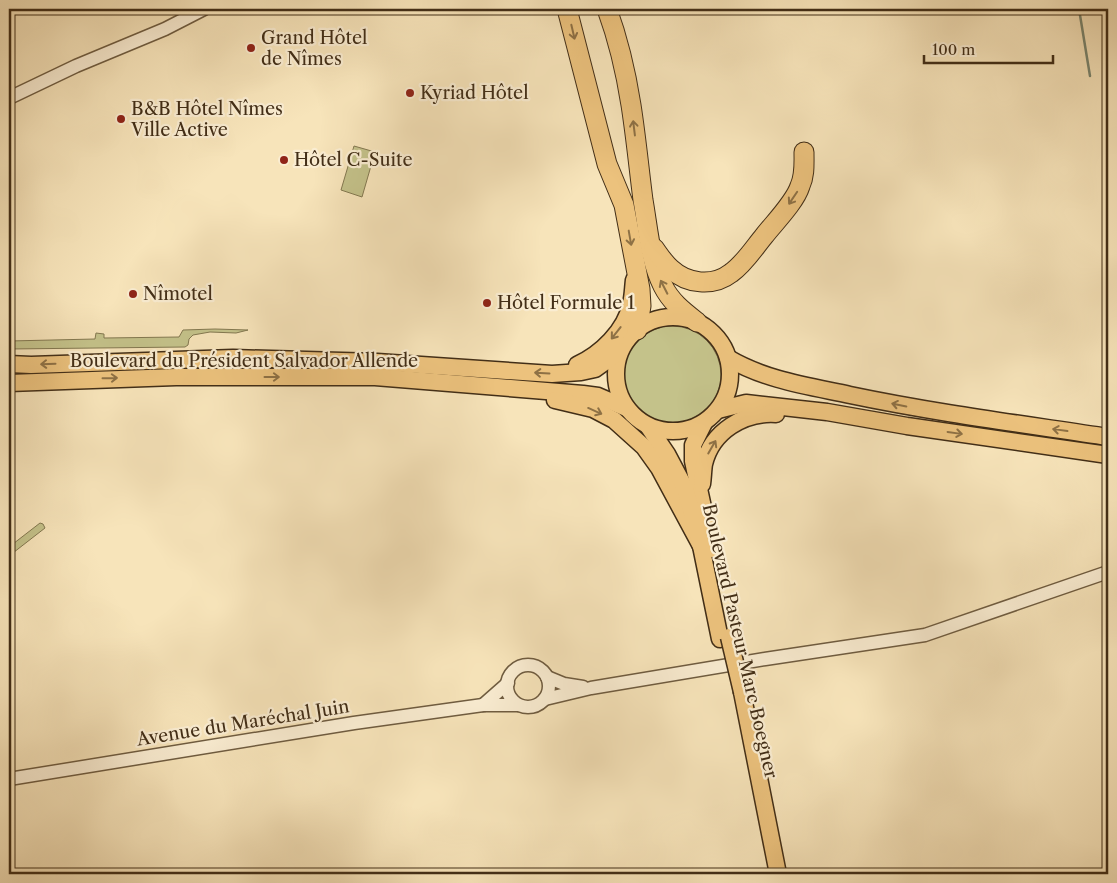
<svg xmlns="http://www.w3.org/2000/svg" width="1117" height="883" font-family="'Libre Caslon Text',serif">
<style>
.green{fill:#c4c28a;stroke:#837850}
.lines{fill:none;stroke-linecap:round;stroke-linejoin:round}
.stream{stroke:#79856f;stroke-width:2.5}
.minor-casing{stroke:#6f5c40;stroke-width:15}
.major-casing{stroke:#422e17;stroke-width:19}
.highway-casing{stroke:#422e17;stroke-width:21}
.minor{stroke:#faedd2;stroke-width:12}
.major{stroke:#ecc27d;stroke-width:16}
.highway{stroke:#ecc27d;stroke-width:19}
.rail-casing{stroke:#422e17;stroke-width:4.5}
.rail{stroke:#faedd2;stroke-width:2.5;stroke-dasharray:8;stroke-linecap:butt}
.major-bridge-casing{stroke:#422e17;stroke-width:19;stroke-linecap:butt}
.major-bridge{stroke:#ecc27d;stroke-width:16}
.oneway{stroke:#8e7145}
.poi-dot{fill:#8f2418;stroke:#faedd2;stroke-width:2}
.labels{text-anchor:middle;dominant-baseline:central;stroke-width:4.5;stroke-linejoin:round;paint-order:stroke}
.poi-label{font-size:18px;fill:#422e17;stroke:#faedd2;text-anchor:start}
.street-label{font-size:18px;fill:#422e17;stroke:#faedd2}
</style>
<rect width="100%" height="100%" fill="#f7e4ba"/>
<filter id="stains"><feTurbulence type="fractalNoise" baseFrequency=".004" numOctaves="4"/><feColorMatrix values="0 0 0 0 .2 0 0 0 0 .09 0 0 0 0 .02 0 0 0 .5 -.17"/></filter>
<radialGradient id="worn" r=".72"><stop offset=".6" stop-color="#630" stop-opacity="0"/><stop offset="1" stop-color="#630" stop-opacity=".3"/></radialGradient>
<g class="green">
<path d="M354,146L375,152L362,197L341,190Z"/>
<circle cx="672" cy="375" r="49"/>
<path d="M215,329L248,330L236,333L210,332L193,335L189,339L188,345L185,347L9,349V341L95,339L96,333L104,334V338L179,337L183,330Z"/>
<path d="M40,523L43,524L45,528L9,556V547Z"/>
</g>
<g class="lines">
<path class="stream" d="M1079,9L1090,76"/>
<g class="minor-casing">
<g id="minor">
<path d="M9,98L76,66L165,29L204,9"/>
<circle cx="528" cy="686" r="21"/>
<path d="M547,677L564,684L583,687"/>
<path d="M545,699L591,688L765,659L925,635L1108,572"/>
<path d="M483,705L508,683"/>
<path d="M9,779L354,723L483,705H518"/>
</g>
</g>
<g class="major-casing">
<g id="major">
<circle cx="673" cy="374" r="57"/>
<path d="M728,358C765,380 808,386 850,395C936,413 1022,424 1108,437"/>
<path d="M9,364L31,365L233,358L377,362L552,374L581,372L595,369L620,351"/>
<path d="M577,365C601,354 625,331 631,304C633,296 633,288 634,280"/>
<path d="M9,383L176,377H375L583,394L598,396L626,408"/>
<path d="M555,400L593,409L614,420L644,447L659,468L701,546"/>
<path d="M718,410L746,403L827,412L907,426L1108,455"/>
<path d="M704,423L693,445V461L712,549"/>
<path d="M648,426L667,454L685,488L701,546L720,639"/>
<path d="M702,484C703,477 703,470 704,464C712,431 744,412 776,414"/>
<path d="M742,692L778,874"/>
</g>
</g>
<g class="highway-casing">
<g id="highway">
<path d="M567,9L607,164L624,205L640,289L641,306L637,330"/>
<path d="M607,9C618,39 626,73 631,105C636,137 639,169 643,200C648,228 650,261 663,286C671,302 683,311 697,322"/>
<path d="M654,248C659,255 664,263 671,269C687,284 713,287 731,273C744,264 754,248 764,236C775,222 795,202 800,186C805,175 804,164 804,152"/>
</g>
</g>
<use href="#minor" class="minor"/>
<use href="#major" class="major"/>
<use href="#highway" class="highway"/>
<g class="rail-casing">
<path id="rail" d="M1089,874L1108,870"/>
</g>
<use href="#rail" class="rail"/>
<g class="major-bridge-casing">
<path id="major-bridge" d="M729,637L742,692"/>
</g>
<use href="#major-bridge" class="major-bridge"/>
</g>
<defs><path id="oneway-shaft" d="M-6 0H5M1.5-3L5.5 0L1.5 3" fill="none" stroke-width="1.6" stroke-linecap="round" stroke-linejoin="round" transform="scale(1.25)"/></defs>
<g class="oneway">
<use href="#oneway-shaft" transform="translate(573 32) rotate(77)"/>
<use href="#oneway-shaft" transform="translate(634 128) rotate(-97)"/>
<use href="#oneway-shaft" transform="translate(793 198) rotate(124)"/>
<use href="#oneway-shaft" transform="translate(630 238) rotate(80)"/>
<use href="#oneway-shaft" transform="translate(664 287) rotate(-117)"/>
<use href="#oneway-shaft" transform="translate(616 333) rotate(128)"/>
<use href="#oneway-shaft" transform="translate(48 364) rotate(178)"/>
<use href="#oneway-shaft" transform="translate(542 373) rotate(-177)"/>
<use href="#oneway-shaft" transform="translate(272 377)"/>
<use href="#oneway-shaft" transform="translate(110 378) rotate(-1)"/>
<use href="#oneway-shaft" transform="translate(899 405) rotate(-168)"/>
<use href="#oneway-shaft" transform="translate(595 411) rotate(24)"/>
<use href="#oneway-shaft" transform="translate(1060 430) rotate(-172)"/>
<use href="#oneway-shaft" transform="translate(955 433) rotate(8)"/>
<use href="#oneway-shaft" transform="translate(712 447) rotate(-60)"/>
</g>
<g class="poi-dot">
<circle cx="251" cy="48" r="5"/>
<circle cx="410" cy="93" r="5"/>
<circle cx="121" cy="119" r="5"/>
<circle cx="284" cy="160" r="5"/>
<circle cx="133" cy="294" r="5"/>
<circle cx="487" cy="303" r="5"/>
</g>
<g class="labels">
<g class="poi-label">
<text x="261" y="38">Grand Hôtel<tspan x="261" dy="21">de Nîmes</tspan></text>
<text x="420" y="93">Kyriad Hôtel</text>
<text x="131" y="109">B&amp;B Hôtel Nîmes<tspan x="131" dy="21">Ville Active</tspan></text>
<text x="294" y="160">Hôtel C-Suite</text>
<text x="143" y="294">Nîmotel</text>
<text x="497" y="303">Hôtel Formule 1</text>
</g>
<g class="street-label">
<text x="244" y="361">Boulevard du Président Salvador Allende</text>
<text transform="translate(740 641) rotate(77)">Boulevard Pasteur Marc Boegner</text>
<text transform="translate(243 723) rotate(-9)">Avenue du Maréchal Juin</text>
</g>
</g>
<rect width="1117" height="883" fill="none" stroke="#f7e4ba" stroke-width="30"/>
<rect x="10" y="10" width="1097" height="863" fill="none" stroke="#422e17" stroke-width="2.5"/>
<rect x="15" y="15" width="1087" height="853" fill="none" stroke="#422e17"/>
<path d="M924 55v8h129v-8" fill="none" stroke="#422e17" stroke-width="2.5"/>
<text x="932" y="55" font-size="15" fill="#422e17" stroke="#faedd2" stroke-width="4" paint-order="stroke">100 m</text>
<rect width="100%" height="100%" filter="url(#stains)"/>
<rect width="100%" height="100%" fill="url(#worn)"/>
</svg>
